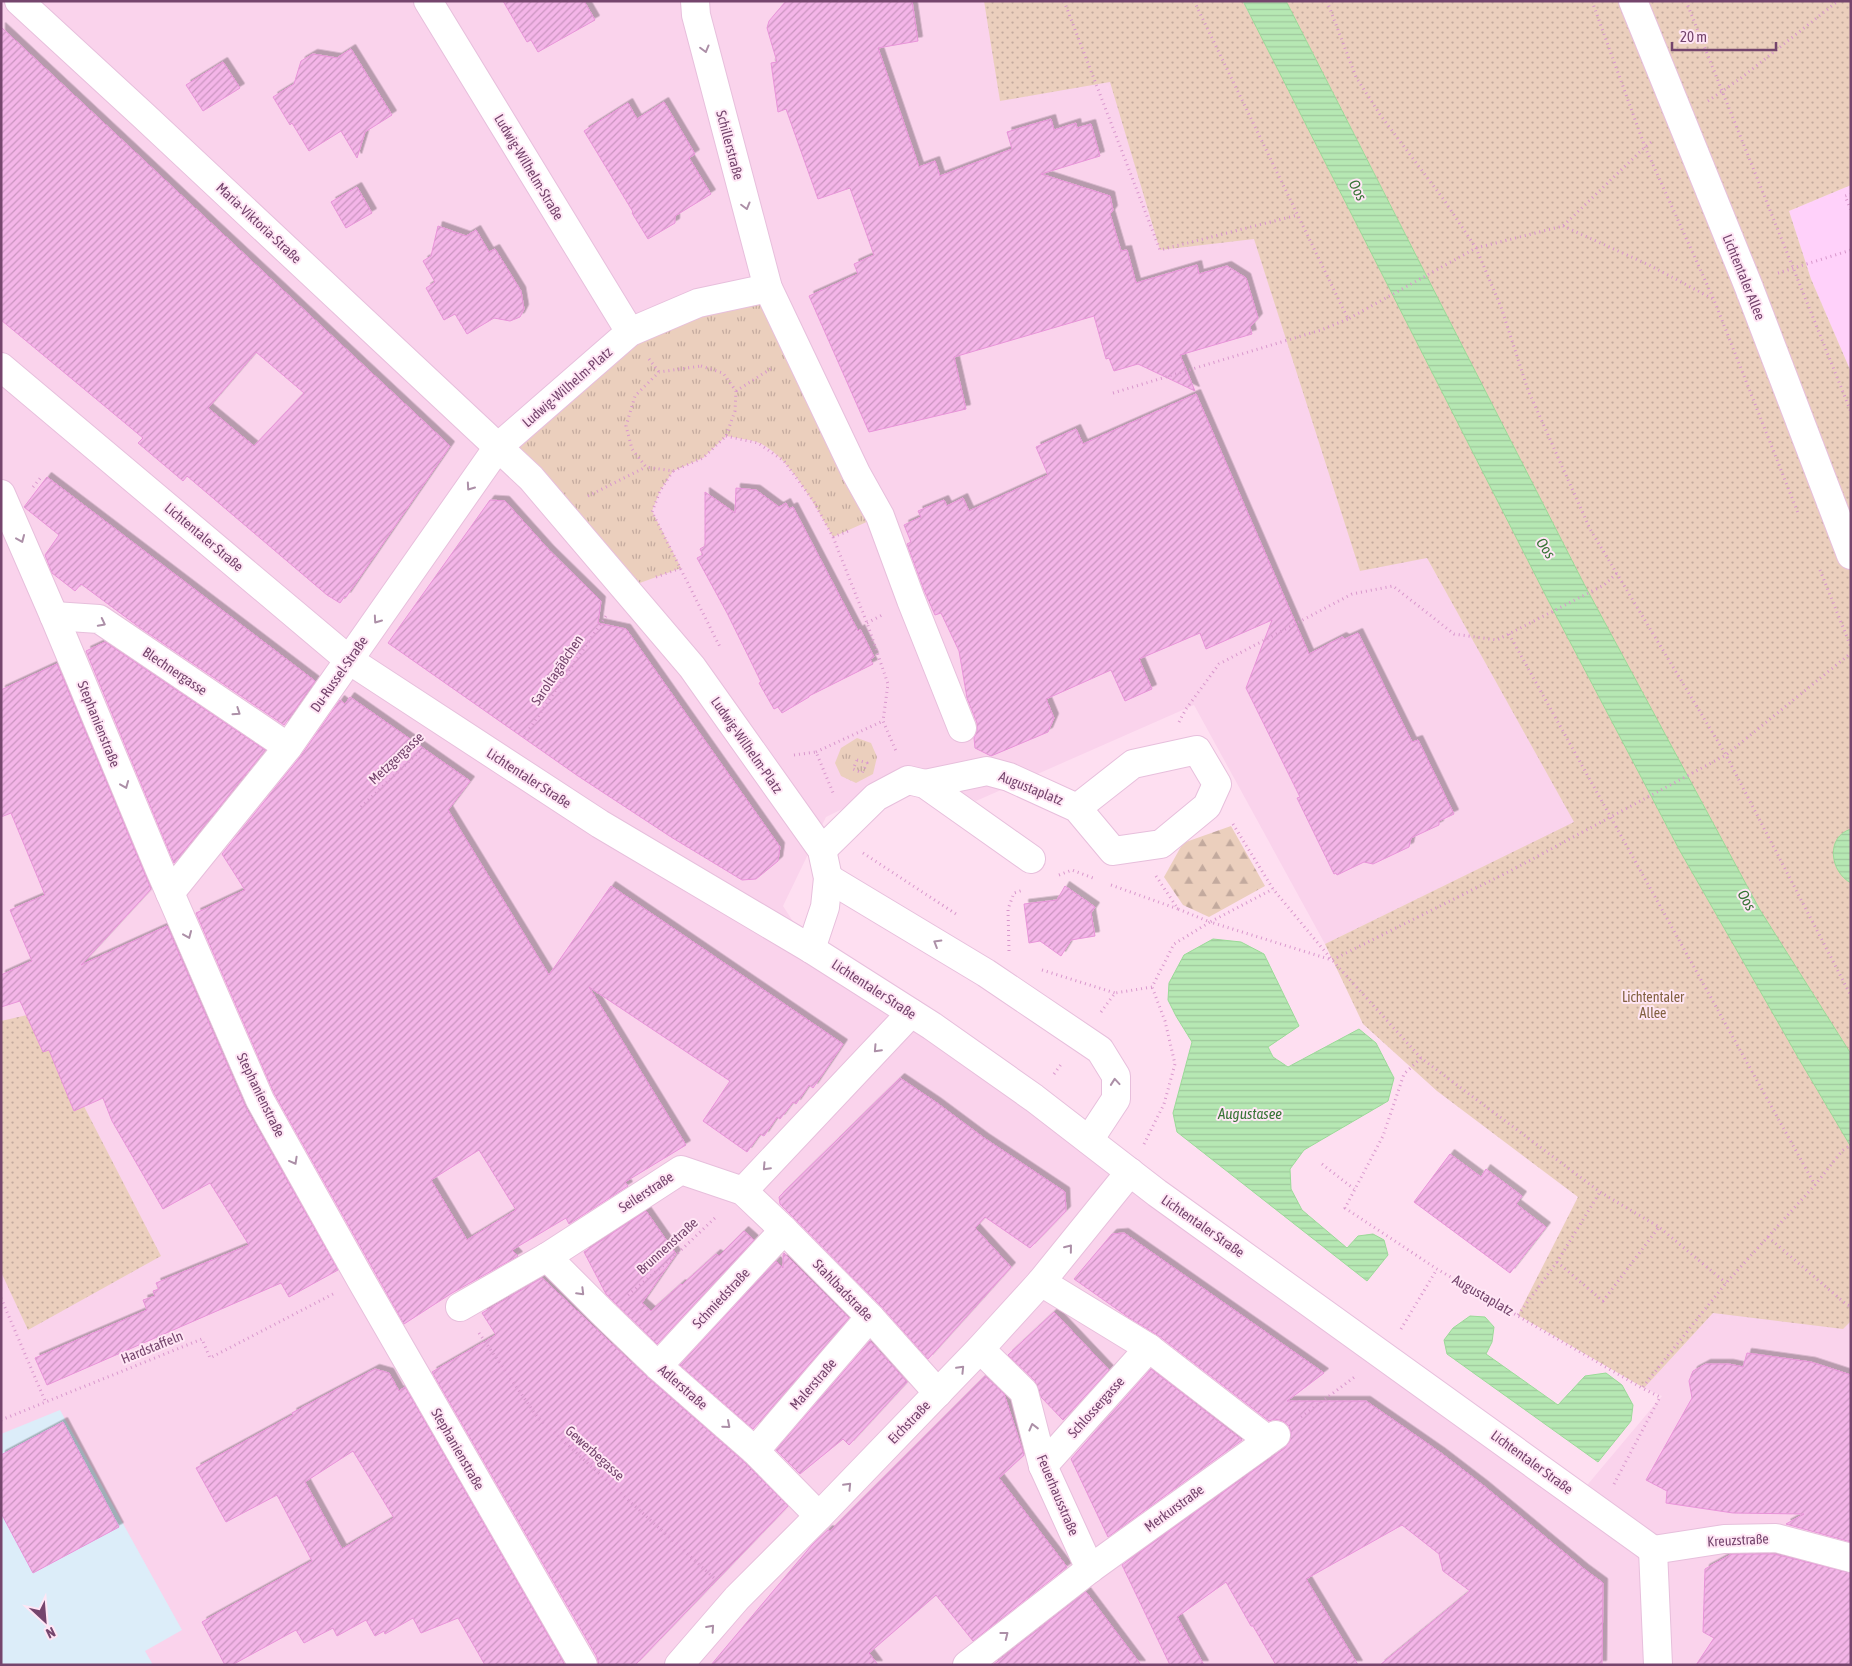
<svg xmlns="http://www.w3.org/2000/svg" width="1852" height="1666" font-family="'Asap Condensed',sans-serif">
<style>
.residential{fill:#fad3ec}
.commercial{fill:#ffd1fa}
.education{fill:#dcedf9}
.grass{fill:url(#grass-tufts)}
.forest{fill:url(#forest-firs)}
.park{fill:url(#park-dots)}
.water{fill:url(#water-rules);stroke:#9bda98}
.building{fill:url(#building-hatch);stroke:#e894d9;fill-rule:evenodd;filter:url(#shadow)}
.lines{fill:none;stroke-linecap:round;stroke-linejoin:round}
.minor-casing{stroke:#e7bfdc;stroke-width:30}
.path{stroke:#d998cd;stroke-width:3;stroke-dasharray:1 4;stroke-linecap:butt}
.minor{stroke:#fff;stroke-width:28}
.oneway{stroke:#ac8fa7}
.labels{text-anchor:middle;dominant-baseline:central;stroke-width:4;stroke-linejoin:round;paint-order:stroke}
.street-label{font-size:14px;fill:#75456d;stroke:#ffe6f5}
.park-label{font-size:14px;fill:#826140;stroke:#ffe6f5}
.water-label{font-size:15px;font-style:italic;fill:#387436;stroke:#ffe6f5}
</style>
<defs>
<pattern id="grass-tufts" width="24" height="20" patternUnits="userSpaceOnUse" patternTransform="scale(1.25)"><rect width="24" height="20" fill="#ebcfbd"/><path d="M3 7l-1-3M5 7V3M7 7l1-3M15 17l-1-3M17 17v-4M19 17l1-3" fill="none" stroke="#c3aa9e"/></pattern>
<pattern id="forest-firs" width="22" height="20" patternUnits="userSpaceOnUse" patternTransform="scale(1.25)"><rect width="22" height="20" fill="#ebcfbd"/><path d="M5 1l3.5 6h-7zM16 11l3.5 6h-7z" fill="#c3aa9e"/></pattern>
<pattern id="park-dots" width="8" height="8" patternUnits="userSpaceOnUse" patternTransform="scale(1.25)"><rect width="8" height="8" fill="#ebcfbd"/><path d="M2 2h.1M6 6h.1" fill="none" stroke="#c3aa9e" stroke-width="1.8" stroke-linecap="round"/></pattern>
<pattern id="water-rules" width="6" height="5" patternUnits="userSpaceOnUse" patternTransform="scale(1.25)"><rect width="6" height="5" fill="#b6e8b3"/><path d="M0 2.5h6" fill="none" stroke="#a0c89d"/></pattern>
<pattern id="building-hatch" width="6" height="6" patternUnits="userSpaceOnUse" patternTransform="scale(1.25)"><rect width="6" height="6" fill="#f4b5e8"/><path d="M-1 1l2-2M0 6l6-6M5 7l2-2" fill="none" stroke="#ca95c0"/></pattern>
<filter id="shadow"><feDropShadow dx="4.5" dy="-4.5" stdDeviation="0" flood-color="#0004"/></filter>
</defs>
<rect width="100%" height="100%" fill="#fedff1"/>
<path class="residential" d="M1,1H1243L1506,520L1427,558L1575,822L1325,944L1194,705L976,801L920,771L826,817L783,906L811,949L1578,1496L1662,1396L1644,1388L1851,1163V1665H1Z"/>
<path class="commercial" d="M1851,185V372L1811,279L1789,211Z"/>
<path class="education" d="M60,1410L182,1630L145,1651L153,1665H1V1434Z"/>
<g class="grass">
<path d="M768,288L880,516L833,537C817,509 789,454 757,442C747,439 736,438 726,436L703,458L673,471L660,491L652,511L681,568L626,588L498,447L630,332Z"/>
<path d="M857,738L871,743L877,757L873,774L856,783L841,776L835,763L841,748Z"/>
</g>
<path class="forest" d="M1231,826L1265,886L1209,917L1183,905L1164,877L1183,843Z"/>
<g class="park">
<path d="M984,1H1243L1249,14L1420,263L1286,1H1851V185L1789,211L1811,279L1851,372V1321L1843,1329L1713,1313L1644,1388L1518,1315L1578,1197L1437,1091L1363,1024L1325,944L1574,822L1427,558L1360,571L1254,239L1160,250L1110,82L1000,101Z"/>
<path d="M36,1013L161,1256L28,1330L1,1272V1021Z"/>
</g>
<g class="water">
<path d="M1243,1H1286L1584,584L1760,910L1851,1054V1147L1799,1059L1680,851L1548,600Z"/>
<path d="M1851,829V883C1830,872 1825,837 1851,829Z"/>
<path d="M1213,939L1241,942L1264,954L1299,1026L1268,1047L1273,1057L1288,1067L1359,1029L1376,1043L1394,1078L1388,1101L1304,1150L1290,1169L1291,1189L1302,1210L1347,1248L1358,1236L1373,1234L1384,1240L1388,1255L1367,1281L1177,1132L1173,1113L1192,1042L1176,1016L1168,1000L1169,983L1184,955Z"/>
<path d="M1470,1316L1485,1317L1494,1327L1492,1342L1486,1354L1558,1405L1585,1376L1606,1373L1622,1385L1633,1405L1631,1421L1598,1462L1447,1354L1444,1340L1453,1328Z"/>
</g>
<g class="building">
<path d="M503,1H584L595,20L538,52L531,40L527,42Z"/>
<path d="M786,1H912L918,41L878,48L919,167L935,161L940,176L1012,149L1007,132L1051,119L1054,130L1076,123L1077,128L1091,124L1100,156L1041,174L1110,196L1113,210L1110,214L1121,251L1127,250L1136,283L1197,265L1199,274L1227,266L1246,278L1258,318L1250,327L1252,334L1180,355L1195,391L1138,364L1114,371L1109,358L1106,359L1094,316L954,357L966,409L869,432L809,296L858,274L854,264L874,255L850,188L818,199L786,109L778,112L771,63L777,62L767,28L769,21Z"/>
<path d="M1,27L450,446L346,597L345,596L340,603L327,595L187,476L183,481L138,443L143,438L1,320ZM256,352L304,393L254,446L208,408Z"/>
<path d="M351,49L392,115L365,132L357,158L341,131L309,151L292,123L290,125L273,97L294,84L301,61L313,54L337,58Z"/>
<path d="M223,62L240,88L203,111L186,85Z"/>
<path d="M664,102L695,154L689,158L711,194L675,216V223L648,239L632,213L633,212L584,131L628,103L637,119Z"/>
<path d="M357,187L372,213L346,228L331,202Z"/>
<path d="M438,226L466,236L476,230L489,252L495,249L521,291L524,309L520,317L510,321L494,318L467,334L455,314L444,320L426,288L435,282L423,261L431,256Z"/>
<path d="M1196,394L1309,654L1342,637L1345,639L1358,633L1412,742L1418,740L1454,814L1439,821V825L1411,838L1409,847L1373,864L1364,862L1337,875L1336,873L1334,874L1297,798L1300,797L1246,688L1272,620L1206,649L1200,633L1139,659L1152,689L1125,701L1111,670L1046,699L1054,718L1048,732L991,756L975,748L974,738L977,731V723L967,698L959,651L941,613L935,615L924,590L907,544L911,542L904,525L921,517L918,511L944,500L947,506L963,498L969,511L1048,475L1036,447L1076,429L1083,444Z"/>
<path d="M47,477L315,681L284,725L139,627L81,584L75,591L52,573L45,555L59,535L24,507Z"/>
<path d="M736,488L756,490L779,507L786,503L789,509L793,507L858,631L860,629L874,657L870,659L873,664L809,696V697L782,713L778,707L774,709L759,683L761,682L727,613L697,558L703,555L700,549L705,546V492L735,513Z"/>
<path d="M490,500L505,501L549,550L601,601L598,623L626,629L780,847L778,861L756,879L742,880L671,837L578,776L388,643Z"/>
<path d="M105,642L265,750L174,863L86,651Z"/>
<path d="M57,664L151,889L81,965L167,926L246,1108L338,1270L289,1297L281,1283L47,1385L35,1358L147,1310L143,1300L155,1296L153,1291L159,1289L156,1283L249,1245L210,1183L163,1209L112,1121L103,1098L74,1111L49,1050L43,1052L20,1001L1,1007V975L32,961L10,910L45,895L11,813L1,817V690Z"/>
<path d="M350,697L470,781L448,810L549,975L611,886L843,1044L813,1088L809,1085L796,1104L793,1102L780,1119L777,1117L764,1136L760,1134L747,1152L703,1121L730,1081L589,987L686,1145L625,1182L628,1186L569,1224L566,1218L512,1250L518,1256L452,1293L404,1324L274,1093L196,913L245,890L222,854L300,757L340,700L345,704ZM479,1150L516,1210L467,1240L431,1180Z"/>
<path d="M1065,886L1095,907L1091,913L1095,936L1071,940L1061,956L1040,941L1029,943L1024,904L1057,900Z"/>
<path d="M900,1078L937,1103L984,1138L1065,1192L1066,1211L1030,1248L985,1217L975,1228L1011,1267L928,1359L881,1306L780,1204L779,1197Z"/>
<path d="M1450,1154L1481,1177L1486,1169L1522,1196L1516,1204L1546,1227L1510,1273L1414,1202Z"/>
<path d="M646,1211L676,1254L642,1303L651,1311L681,1284L682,1285L716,1254L719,1256L744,1231L754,1240L657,1344L606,1294L584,1252Z"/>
<path d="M1124,1233L1324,1373L1287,1401H1366L1441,1453L1484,1486L1584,1569L1603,1583L1602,1665H1380L1470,1591L1443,1571L1439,1554L1402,1525L1306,1579L1358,1665H1276L1253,1626H1251L1226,1582L1177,1617L1204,1665H1170L1122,1565L1285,1448L1290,1441L1291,1433L1289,1426L1283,1421L1275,1419L1269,1421L1159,1336L1128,1317L1074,1279L1112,1234Z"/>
<path d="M784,1253L849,1318L753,1429L680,1365L776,1261L783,1268V1255Z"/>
<path d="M542,1278L647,1377L744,1462L788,1506L635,1665H599L597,1657L432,1372L496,1335L482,1313Z"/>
<path d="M1054,1312L1109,1370L1063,1420L1041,1397L1035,1381L1008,1355Z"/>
<path d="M870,1341L907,1382L849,1445L843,1439L800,1474L776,1450Z"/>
<path d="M1747,1353L1811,1362L1851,1375V1542L1786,1524L1804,1514L1733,1513L1666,1503L1667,1491L1646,1480L1692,1398L1689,1381L1693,1371L1706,1364H1729L1743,1367Z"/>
<path d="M375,1369L389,1373L399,1391L405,1387L565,1665H485L458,1618L421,1633L413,1618L385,1634L384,1631L375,1636L366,1620L337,1636L333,1628L304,1643L296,1630L232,1665H225L202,1622L312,1561L277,1495L226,1522L196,1468L293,1415L292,1413ZM353,1451L394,1518L342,1549L305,1482Z"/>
<path d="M1151,1369L1242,1440L1108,1537L1071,1459Z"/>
<path d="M985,1376L1004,1394L1024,1455L999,1478L1067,1567L973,1641L936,1595L869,1653L878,1665H711L812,1545L828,1530L830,1531Z"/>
<path d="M63,1422L119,1527L33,1573L1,1513V1455Z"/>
<path d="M1732,1554H1774L1851,1573V1665H1696L1714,1638L1703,1632L1705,1569Z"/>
<path d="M1086,1592L1141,1665H993Z"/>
</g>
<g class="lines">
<g class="minor-casing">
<g id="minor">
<path d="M19,1L144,116L531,478L692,667L822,850L828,878L825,907L811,949"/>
<path d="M428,1L630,332"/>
<path d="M695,1L696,15L768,288L856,473L880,516L911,600L962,728"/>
<path d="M1633,1L1748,285L1851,555"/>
<path d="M1,367L349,660L600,824L811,949L932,1026L1034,1098L1157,1193L1653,1550"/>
<path d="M1,494L54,616L160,870L260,1100L361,1280L583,1665"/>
<path d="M54,616L99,619L288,747"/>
<path d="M925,784L987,771L1009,777L1077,808L1113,851L1161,844L1207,806L1217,784L1197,750L1133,764L1077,808"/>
<path d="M822,850L876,797L908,780L925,784L1031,859"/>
<path d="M828,878L986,973L1100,1050L1116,1076V1099L1089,1140"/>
<path d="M170,893L288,747L498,447L630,332L698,303L768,288"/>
<path d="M743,1191L911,1013"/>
<path d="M547,1257L603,1313L658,1366L755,1451L819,1516"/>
<path d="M1041,1282L1149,1348L1268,1440"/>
<path d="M460,1307L547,1257L681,1170L743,1191L784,1230L870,1317L938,1393"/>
<path d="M980,1349L1024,1392L1043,1466L1090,1569"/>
<path d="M658,1366L784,1230"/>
<path d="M755,1451L870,1317"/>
<path d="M1043,1466L1149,1348"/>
<path d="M1653,1550L1724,1539L1776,1538L1851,1558"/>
<path d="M1653,1550L1658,1665"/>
<path d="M679,1665L737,1598L819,1516L980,1349L1041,1282L1130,1172"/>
<path d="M967,1665L1090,1569L1276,1435"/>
</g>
</g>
<g class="path">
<path d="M1064,1L1160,250L1298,215"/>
<path d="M1194,1L1348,319L1476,248L1563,226L1645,147L1654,140"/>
<path d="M1327,1L1356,77L1381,116L1444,200L1476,248L1501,307L1528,390L1590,529L1726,755L1851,996"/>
<path d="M1592,1L1645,147L1714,300L1798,513"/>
<path d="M1686,1L1851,412"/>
<path d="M1708,101L1741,78L1838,1"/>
<path d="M1851,194L1845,196L1851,210"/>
<path d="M1563,226L1649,265L1715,300"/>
<path d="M1778,273L1851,250"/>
<path d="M649,359L659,372"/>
<path d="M701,366L723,373L736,391L735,411L726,436L703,458L673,471L646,467L632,449L626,426L635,396L659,372Z"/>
<path d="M736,391L772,368"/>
<path d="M1113,393L1321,330L1348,319"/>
<path d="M726,436L758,443L784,461L814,502L833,537L867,623L888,684L883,721L896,751"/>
<path d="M673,471L660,491L652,512L721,649"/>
<path d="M33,487L42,476"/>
<path d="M588,496L646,467"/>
<path d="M833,537L851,530"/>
<path d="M1820,570L1851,647"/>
<path d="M656,577L681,568"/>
<path d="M867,623L884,614"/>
<path d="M1509,634L1815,1185"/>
<path d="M1179,722L1186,709L1219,664L1352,594L1393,586L1454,634L1497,640L1604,585L1617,573"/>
<path d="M524,737L606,616"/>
<path d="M816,752L883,721"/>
<path d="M794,755L816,752L834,795"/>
<path d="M857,760L867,763L862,773L853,769Z"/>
<path d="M361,807L425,746"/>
<path d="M1233,824L1273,889L1332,960L1421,1058L1600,1192L1659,1227L1726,1283"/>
<path d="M863,853L956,914"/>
<path d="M1059,875L1072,870L1093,878"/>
<path d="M1156,876L1178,909L1210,922L1273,889"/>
<path d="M1111,885L1178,909"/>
<path d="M1009,951L1008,909L1014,893L1023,890"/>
<path d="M1042,970L1115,993"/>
<path d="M1101,1012L1115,993L1152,987L1174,944L1210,922L1332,960L1512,870L1726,755L1851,653"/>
<path d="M1421,1058L1404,1074L1383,1136L1345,1208L1437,1269L1642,1388"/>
<path d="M1054,1074L1062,1063"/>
<path d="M1144,1144L1164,1104L1175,1064L1165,1021L1152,987"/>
<path d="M1322,1164L1354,1189"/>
<path d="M1768,1237L1847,1305L1851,1306"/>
<path d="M1557,1262L1603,1301L1659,1227"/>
<path d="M628,1295L678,1253L717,1216"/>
<path d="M1,1298L46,1403"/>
<path d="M1518,1315L1557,1262L1600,1192"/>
<path d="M1401,1329L1437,1269"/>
<path d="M479,1333L538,1418L714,1578"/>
<path d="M1301,1417L1356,1376"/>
<path d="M1,1420L202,1339L210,1358L333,1294"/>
<path d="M1614,1484L1660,1397L1642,1388L1726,1283L1815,1185L1842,1151L1851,1145"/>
</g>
<use href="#minor" class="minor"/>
</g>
<defs><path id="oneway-chevron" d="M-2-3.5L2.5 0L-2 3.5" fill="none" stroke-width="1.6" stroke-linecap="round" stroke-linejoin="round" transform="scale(1.25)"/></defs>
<g class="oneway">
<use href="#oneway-chevron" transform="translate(705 49) rotate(75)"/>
<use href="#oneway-chevron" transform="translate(746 206) rotate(75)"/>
<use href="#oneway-chevron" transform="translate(470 487) rotate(125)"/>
<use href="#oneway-chevron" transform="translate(21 539) rotate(67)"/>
<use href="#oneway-chevron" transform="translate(377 620) rotate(125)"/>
<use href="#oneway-chevron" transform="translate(102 623) rotate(27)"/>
<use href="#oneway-chevron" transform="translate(237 712) rotate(34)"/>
<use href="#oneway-chevron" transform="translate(125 785) rotate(68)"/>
<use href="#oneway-chevron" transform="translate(188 935) rotate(67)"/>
<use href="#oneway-chevron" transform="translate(937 943) rotate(-149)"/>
<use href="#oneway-chevron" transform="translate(877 1049) rotate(133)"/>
<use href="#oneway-chevron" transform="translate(1115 1082) rotate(-95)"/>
<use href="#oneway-chevron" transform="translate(294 1161) rotate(61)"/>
<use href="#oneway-chevron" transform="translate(766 1167) rotate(133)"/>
<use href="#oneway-chevron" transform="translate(1069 1248) rotate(-51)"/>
<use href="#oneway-chevron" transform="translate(581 1292) rotate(45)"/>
<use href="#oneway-chevron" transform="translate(961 1369) rotate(-46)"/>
<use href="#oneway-chevron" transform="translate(727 1425) rotate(41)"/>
<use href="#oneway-chevron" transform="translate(1033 1427) rotate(-104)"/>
<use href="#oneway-chevron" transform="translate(848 1486) rotate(-46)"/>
<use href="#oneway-chevron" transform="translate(711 1628) rotate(-48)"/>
<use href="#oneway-chevron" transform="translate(1005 1635) rotate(-38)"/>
</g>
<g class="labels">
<g class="street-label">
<text transform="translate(730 145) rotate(75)">Schillerstraße</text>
<text transform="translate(529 167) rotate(59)">Ludwig-Wilhelm-Straße</text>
<text transform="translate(259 223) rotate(43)">Maria-Viktoria-Straße</text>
<text transform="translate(1744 277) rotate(68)">Lichtentaler Allee</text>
<text transform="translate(567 387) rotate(-41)">Ludwig-Wilhelm-Platz</text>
<text transform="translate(204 537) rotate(40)">Lichtentaler Straße</text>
<text transform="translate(557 670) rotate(-56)">Saroltagäßchen</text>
<text transform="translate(175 671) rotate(34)">Blechnergasse</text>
<text transform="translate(339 674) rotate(-55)">Du-Russel-Straße</text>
<text transform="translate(99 724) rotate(68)">Stephanienstraße</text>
<text transform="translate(747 745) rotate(55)">Ludwig-Wilhelm-Platz</text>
<text transform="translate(396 758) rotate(-43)">Metzgergasse</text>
<text transform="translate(529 778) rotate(33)">Lichtentaler Straße</text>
<text transform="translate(1031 788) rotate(22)">Augustaplatz</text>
<text transform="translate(874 989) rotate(33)">Lichtentaler Straße</text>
<text transform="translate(261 1095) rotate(64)">Stephanienstraße</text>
<text transform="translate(646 1192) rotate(-33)">Seilerstraße</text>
<text transform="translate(1203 1226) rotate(35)">Lichtentaler Straße</text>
<text transform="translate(667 1246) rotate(-42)">Brunnenstraße</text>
<text transform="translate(843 1290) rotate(46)">Stahlbadstraße</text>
<text transform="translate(1483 1295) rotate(30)">Augustaplatz</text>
<text transform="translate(721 1298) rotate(-47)">Schmiedstraße</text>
<text transform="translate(152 1347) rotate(-22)">Hardstaffeln</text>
<text transform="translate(813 1384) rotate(-49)">Malerstraße</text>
<text transform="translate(683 1387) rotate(41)">Adlerstraße</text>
<text transform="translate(1096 1407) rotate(-48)">Schlossergasse</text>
<text transform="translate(909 1422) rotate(-46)">Eichstraße</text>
<text transform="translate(458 1449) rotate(60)">Stephanienstraße</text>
<text transform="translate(595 1453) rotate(42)">Gewerbegasse</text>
<text transform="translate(1532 1462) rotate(36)">Lichtentaler Straße</text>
<text transform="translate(1058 1495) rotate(67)">Feuerhausstraße</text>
<text transform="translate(1174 1508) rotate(-36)">Merkurstraße</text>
<text transform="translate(1738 1540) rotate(-3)">Kreuzstraße</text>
</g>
<g class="park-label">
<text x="1653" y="997">Lichtentaler<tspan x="1653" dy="16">Allee</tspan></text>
</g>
<g class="water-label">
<text transform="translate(1358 190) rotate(63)">Oos</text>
<text transform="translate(1546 548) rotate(56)">Oos</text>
<text transform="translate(1747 900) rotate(61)">Oos</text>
<text x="1250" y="1113">Augustasee</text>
</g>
</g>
<rect width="1852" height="1666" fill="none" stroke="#75456d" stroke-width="5"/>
<g transform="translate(45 1621) rotate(154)" stroke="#ffe6f5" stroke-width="4" paint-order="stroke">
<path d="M0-4L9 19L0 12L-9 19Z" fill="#75456d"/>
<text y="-8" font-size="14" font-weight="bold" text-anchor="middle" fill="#75456d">N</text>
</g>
<path d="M1672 42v8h104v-8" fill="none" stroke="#75456d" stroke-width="2.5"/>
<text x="1680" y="42" font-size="15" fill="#75456d" stroke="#ffe6f5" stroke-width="4" paint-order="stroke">20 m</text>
</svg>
